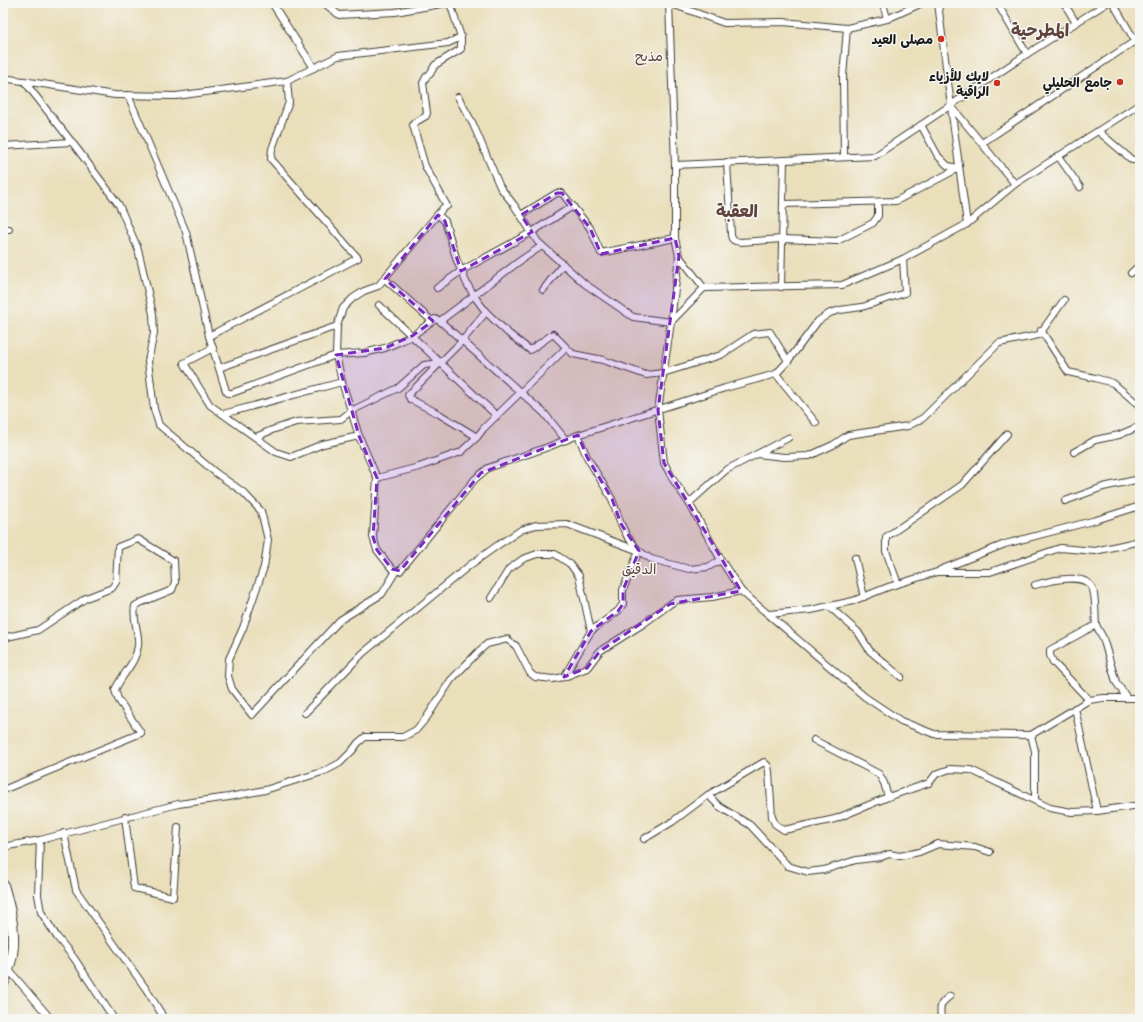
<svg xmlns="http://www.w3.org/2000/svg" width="1143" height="1022" font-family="'Comic Neue','Playpen Sans Arabic',sans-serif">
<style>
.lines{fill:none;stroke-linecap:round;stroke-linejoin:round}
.minor-casing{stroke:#3b3934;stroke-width:8}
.primary-casing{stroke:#3b3934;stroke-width:12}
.minor{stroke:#fff;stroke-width:6}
.primary{stroke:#fff;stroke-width:10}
.marked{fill:#7b2cbf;fill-opacity:0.2;stroke:#7b2cbf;stroke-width:3;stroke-dasharray:8 5;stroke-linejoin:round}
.poi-dot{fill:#c8321e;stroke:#f6f6f2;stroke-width:1.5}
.labels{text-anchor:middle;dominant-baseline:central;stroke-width:3;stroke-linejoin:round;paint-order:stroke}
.poi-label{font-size:13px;font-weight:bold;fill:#1c1c1c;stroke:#f6f6f2;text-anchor:end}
.neighbourhood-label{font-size:14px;fill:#61433e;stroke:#f6f6f2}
.district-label{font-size:17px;font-weight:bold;fill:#61433e;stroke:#f6f6f2}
</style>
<rect width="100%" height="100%" fill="#f6f6f2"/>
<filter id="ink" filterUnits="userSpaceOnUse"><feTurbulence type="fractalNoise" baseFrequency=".025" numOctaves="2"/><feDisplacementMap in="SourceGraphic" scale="8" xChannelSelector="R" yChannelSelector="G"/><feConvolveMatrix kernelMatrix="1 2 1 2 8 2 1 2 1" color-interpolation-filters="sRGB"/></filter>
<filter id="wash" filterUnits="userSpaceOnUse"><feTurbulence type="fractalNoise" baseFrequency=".012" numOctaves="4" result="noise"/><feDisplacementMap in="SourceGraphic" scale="16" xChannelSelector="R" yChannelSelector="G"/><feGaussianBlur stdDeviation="0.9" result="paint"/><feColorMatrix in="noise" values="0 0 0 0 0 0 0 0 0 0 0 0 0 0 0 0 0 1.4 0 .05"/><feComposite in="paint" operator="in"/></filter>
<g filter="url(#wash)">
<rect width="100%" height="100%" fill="#eadfbb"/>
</g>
<g filter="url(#ink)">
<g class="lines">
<g class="minor-casing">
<g id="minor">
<path d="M272,3L314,68"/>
<path d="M324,3L339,15L395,12L447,3"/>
<path d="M883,3L887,19"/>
<path d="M922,3L887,19L847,28L783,22L724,23L669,3L675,165V238L679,256L671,322L658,410L664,463L674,481L689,503L721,560L741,591L865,697L901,721L934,734L1031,735L1089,700L1103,698H1140"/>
<path d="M938,3L951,106L1015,184"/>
<path d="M997,3L1027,54"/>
<path d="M1064,3L1076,23"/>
<path d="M3,78L115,95L176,96L287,81L338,56L448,43L461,37L450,3"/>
<path d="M24,81L78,150L119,205L138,249L153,314L154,333L148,361L154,409L159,425L216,473L243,492L261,511L268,540L264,567L243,628L229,659L228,676L232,689L252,715L340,620L382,594L396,571H400L404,566L475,479L488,468L548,447L578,435L725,388L776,374L788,361L818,321L830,313L840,310L862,307L905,293L903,259"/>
<path d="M128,95L186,232L209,336L226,391L228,393H232L336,355L364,353L385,348L412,336L435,319L440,321L544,413L566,440"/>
<path d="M458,97L473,124L500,187L514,205L538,242L585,284L633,317L671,322L704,288L679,256"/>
<path d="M951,107L967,224"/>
<path d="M921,125L938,156L948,166L959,168"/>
<path d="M1098,131L1132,160H1140"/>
<path d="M982,143L1135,41L1113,3"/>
<path d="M3,146L72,142"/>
<path d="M1058,156L1080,187"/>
<path d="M844,157L843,77L847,28"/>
<path d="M727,162L731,234C731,240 734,241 740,242L782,239L837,241L873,223L878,216V202"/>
<path d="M675,165L875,156L1027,54L1107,3"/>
<path d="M783,204L896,201L959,168"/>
<path d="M438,215L445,221L457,261L467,284L477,300L486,312L508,333L530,350L553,334L573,354L603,360L646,375L663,373L721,355L753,334L770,332L788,361"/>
<path d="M521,215L557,193H562L590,228L601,253L675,238"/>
<path d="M3,229H9"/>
<path d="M1131,273L1140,265"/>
<path d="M385,279L432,321"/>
<path d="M781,287L784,160"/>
<path d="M437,288L461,271L532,232L573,206"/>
<path d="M704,288L842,285L903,259L967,224L1015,184L1140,104"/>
<path d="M543,290L563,264"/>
<path d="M379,305L497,416"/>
<path d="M440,321L521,260L542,246"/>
<path d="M1041,330L1068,372L1095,378L1113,383L1140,406"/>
<path d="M209,336L358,258L271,159L272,149L289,102L287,81"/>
<path d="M213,348L184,363L210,405L276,452L291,457L323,444L359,436"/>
<path d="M219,368L337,326"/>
<path d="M776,374L816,423"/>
<path d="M223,414L342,382"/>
<path d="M578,435L587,457L612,499L621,524L627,536L639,551L651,559L689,569L708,567L721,560"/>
<path d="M256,437L272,430L296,422L341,419L351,411L398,388L424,365L441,363"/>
<path d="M477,437L439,414L410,399L408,395L463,340L486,312"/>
<path d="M1074,452L1095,440L1119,435L1140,426"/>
<path d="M757,454L788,438"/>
<path d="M377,478L419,467L461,452L477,437L484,428L566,348"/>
<path d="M1065,501L1103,487L1140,479"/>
<path d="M689,503L726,470L757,454L784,457L809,456L833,445L848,435L908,426L923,418L999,343L1039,335L1064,300"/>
<path d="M855,558L864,597"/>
<path d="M940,570L1005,544L1096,520L1140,506"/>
<path d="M396,571L392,569L377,550L373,537L377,478L359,436L342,382L336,355L337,326L343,308L353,298L364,291L378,286L443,208L447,206L425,166L413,125L414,123L426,116L427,113L423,83L426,77L430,74L435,65L461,49V37"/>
<path d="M898,584L886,551V537L962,485L1007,434"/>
<path d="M1035,585C1049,581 1087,571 1093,590C1096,599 1095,615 1096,625L1050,650V655L1053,662L1089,700"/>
<path d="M830,607L858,632L870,651L901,677"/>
<path d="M769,614L811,610L853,601L888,587L937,572H990L1060,548L1095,551L1140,541"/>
<path d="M1096,625L1103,638L1116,682L1127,698"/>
<path d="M3,641L7,637L38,630L86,598L112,588L116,582L118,547L138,539L174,561L175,582L172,590L140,603L135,606C132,621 140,633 138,646C136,663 122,674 115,690L118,699L141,733L3,790"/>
<path d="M564,677L591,631"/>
<path d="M1075,708L1097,811"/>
<path d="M305,713L363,653L470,565L498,545L521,530L536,525L567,524L639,551L623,590V604L618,611L591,631L579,576L570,564L555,554H537L523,559L509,569L491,598"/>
<path d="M1031,735L1035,751V800"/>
<path d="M814,740L879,774L884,783L888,797"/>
<path d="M708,795L720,807L750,825L788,866L808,872L824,870L856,860L881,857L889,854L900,856L919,852L938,844L975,847L990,852"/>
<path d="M125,817L134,888L173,897L178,827"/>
<path d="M64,833L76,890L146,989L161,1013L163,1019"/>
<path d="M644,839L672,822L708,795L764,762L768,766L769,772L772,817L775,824L784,830L835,819L888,797L929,783L936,774L950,769L971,770L1050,808L1072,812L1097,811L1140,805"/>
<path d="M40,840L38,895L41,912L57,937L74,958L114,1019"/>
<path d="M3,847L40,840L178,804L229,797L265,790L325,771L340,763L352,751L358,743L365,737H403L416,730L427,717L451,680L479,651L487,644L507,639L516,646L530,673L535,677L553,679L564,677L587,668L600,651L643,624L670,604L677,600L712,597L741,591"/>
<path d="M8,969L51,1019"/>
<path d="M941,1019C940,1006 939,1004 950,996"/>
</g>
</g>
<g class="primary-casing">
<path id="primary" d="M3,885C9,906 16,931 12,954C11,964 6,974 3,984"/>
</g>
<use href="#minor" class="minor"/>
<use href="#primary" class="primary"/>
</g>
</g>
<path class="marked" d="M557,193H562L590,228L601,254L675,238L679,256L658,410L664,463L741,591L670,604L600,651L587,668L564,677L591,631L618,611L623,604V590L639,551L621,524L612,499L587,457L578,435L481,473L404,566L400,571L392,569L377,550L373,537L377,478L359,436L336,355L385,348L412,336L433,321L385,279L438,215L445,221L461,271L532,232L521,215Z"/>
<g class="poi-dot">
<circle cx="941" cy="39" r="4"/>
<circle cx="1120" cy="82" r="4"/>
<circle cx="997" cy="83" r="4"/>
</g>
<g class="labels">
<g class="poi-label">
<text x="933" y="39">مصلى العيد</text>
<text x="989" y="76">لايك للأزياء<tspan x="989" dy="15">الراقية</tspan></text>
<text x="1112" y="82">جامع الحليلي</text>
</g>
<g class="neighbourhood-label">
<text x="649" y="56">مذبح</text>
<text x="639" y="569">الدقيق</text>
</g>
<g class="district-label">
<text x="1040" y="30">المطرحية</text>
<text x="737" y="211">العقبة</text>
</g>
</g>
<rect width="1143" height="1022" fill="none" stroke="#f6f6f2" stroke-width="16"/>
</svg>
